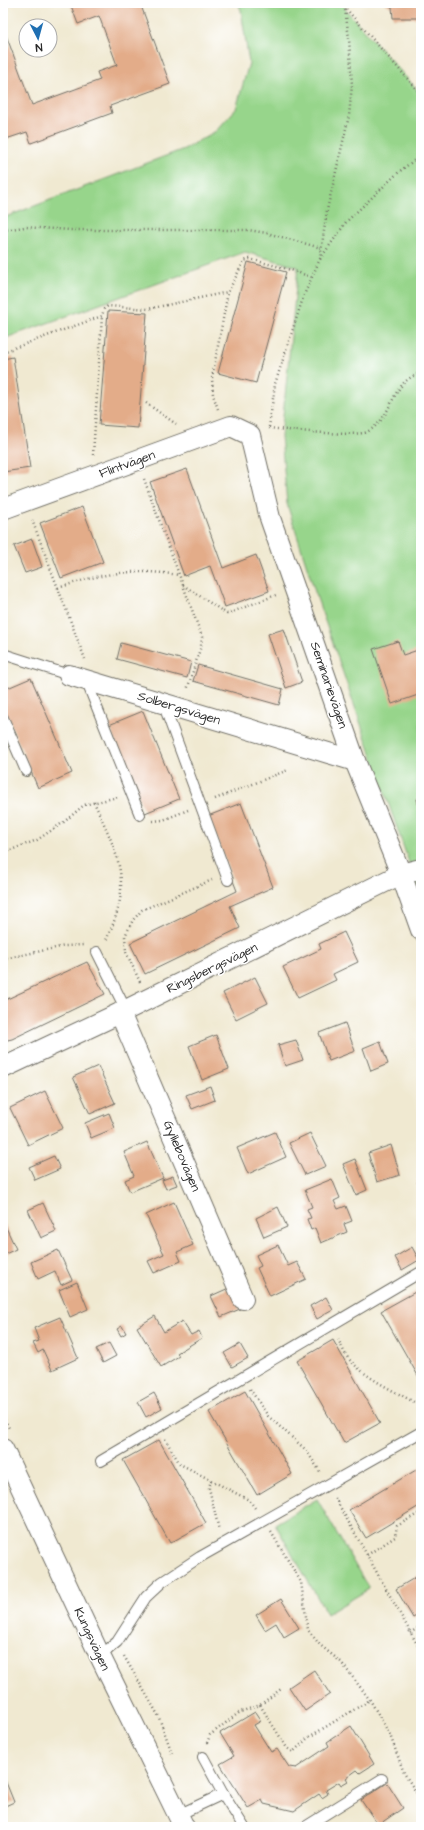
<svg xmlns="http://www.w3.org/2000/svg" width="424" height="1830" font-family="'Architects Daughter',sans-serif">
<style>
.green{fill:#97d58b;stroke:#61805b}
.building{fill:#e3ac89}
.lines{fill:none;stroke-linecap:round;stroke-linejoin:round}
.service-casing{stroke:#706e65;stroke-width:12}
.minor-casing{stroke:#706e65;stroke-width:22}
.path{stroke:#706e65;stroke-width:2.5;stroke-dasharray:1 3;stroke-linecap:butt}
.service{stroke:#fff;stroke-width:10}
.minor{stroke:#fff;stroke-width:20}
.labels{text-anchor:middle;dominant-baseline:central;stroke-width:3;stroke-linejoin:round;paint-order:stroke}
.street-label{font-size:13px;fill:#2b2b2b;stroke:#fff}
</style>
<rect width="100%" height="100%" fill="#fff"/>
<filter id="ink" filterUnits="userSpaceOnUse"><feTurbulence type="fractalNoise" baseFrequency=".025" numOctaves="2"/><feDisplacementMap in="SourceGraphic" scale="8" xChannelSelector="R" yChannelSelector="G"/><feConvolveMatrix kernelMatrix="1 2 1 2 8 2 1 2 1" color-interpolation-filters="sRGB"/></filter>
<filter id="wash" filterUnits="userSpaceOnUse"><feTurbulence type="fractalNoise" baseFrequency=".012" numOctaves="4" result="noise"/><feDisplacementMap in="SourceGraphic" scale="16" xChannelSelector="R" yChannelSelector="G"/><feGaussianBlur stdDeviation="0.9" result="paint"/><feColorMatrix in="noise" values="0 0 0 0 0 0 0 0 0 0 0 0 0 0 0 0 0 1.4 0 .05"/><feComposite in="paint" operator="in"/></filter>
<g filter="url(#wash)">
<rect width="100%" height="100%" fill="#f0e9d1"/>
<g class="green">
<path d="M238,3H345V9L421,94V897L317,598L287,504L281,436L298,267L245,252L3,339V218L184,149L216,131L236,109L249,63L241,10Z"/>
<path d="M317,1499L369,1589L327,1614L275,1524Z"/>
</g>
<g id="blocks">
<g class="building">
<path d="M70,3H140L170,84L110,106L112,113L31,143L27,132L3,140V27L32,105L100,80L97,72L117,65L99,16L78,24Z"/>
<path d="M384,3H421V18H393L392,7Z"/>
<path d="M248,262L286,272L256,383L218,373Z"/>
<path d="M108,311L147,313L138,428L99,425Z"/>
<path d="M13,357L30,468L3,472V359Z"/>
<path d="M187,469L223,568L256,555L269,591L225,607L210,566L184,576L150,482Z"/>
<path d="M82,507L103,562L61,578L40,523Z"/>
<path d="M32,539L42,567L25,573L14,546Z"/>
<path d="M284,629L302,682L286,688L268,634Z"/>
<path d="M398,641L403,655L418,650L421,659V694L392,704L373,649Z"/>
<path d="M121,643L191,662L187,678L117,659Z"/>
<path d="M198,665L283,689L279,705L193,681Z"/>
<path d="M31,678L72,773L38,788L3,706V690Z"/>
<path d="M143,711L179,799L145,813L109,725Z"/>
<path d="M421,798V814H420L417,799Z"/>
<path d="M241,803L273,887L230,906L240,928L145,974L130,943L237,891L208,816Z"/>
<path d="M344,932L358,962L333,974L336,980L298,998L283,967L321,949L319,944Z"/>
<path d="M87,962L105,994L12,1039L3,1041V1001Z"/>
<path d="M255,977L268,1003L236,1019L223,993Z"/>
<path d="M345,1023L355,1051L329,1061L319,1033Z"/>
<path d="M216,1035L229,1069L202,1080L189,1046Z"/>
<path d="M296,1040L303,1060L285,1066L278,1045Z"/>
<path d="M380,1041L388,1064L371,1071L363,1048Z"/>
<path d="M98,1066L115,1103L90,1114L73,1077Z"/>
<path d="M210,1086L215,1100L192,1109L186,1095Z"/>
<path d="M45,1091L63,1128L28,1145L10,1108Z"/>
<path d="M109,1113L115,1128L91,1138L85,1123Z"/>
<path d="M275,1132L286,1157L248,1174L237,1148Z"/>
<path d="M310,1133L326,1166L305,1175L289,1143Z"/>
<path d="M147,1142L163,1178L130,1192L125,1180L134,1176L124,1152Z"/>
<path d="M391,1145L400,1175L377,1182L368,1153Z"/>
<path d="M54,1156L60,1169L35,1180L29,1167Z"/>
<path d="M355,1159L367,1190L356,1195L343,1164Z"/>
<path d="M173,1176L177,1185L166,1189L162,1180Z"/>
<path d="M332,1179L340,1198L334,1201L338,1209L346,1206L352,1221L344,1224L347,1232L321,1243L315,1228L311,1230L307,1219L311,1218L307,1209L312,1207L305,1190Z"/>
<path d="M421,1180V1193L417,1182Z"/>
<path d="M174,1202L193,1245L177,1252L181,1261L154,1273L148,1261L164,1254L146,1215Z"/>
<path d="M43,1203L56,1231L41,1238L28,1210Z"/>
<path d="M278,1207L287,1227L264,1237L256,1218Z"/>
<path d="M3,1221L16,1249L3,1255Z"/>
<path d="M278,1245L288,1266L297,1262L306,1279L270,1296L257,1268L261,1266L256,1255Z"/>
<path d="M412,1247L419,1260L402,1270L395,1257Z"/>
<path d="M58,1250L72,1280L61,1285L55,1271L38,1279L31,1262Z"/>
<path d="M77,1282L88,1309L70,1317L59,1290Z"/>
<path d="M231,1287L240,1309L221,1317L211,1296Z"/>
<path d="M417,1291L421,1298V1381L381,1311Z"/>
<path d="M326,1297L333,1310L317,1319L310,1306Z"/>
<path d="M155,1316L164,1332L182,1321L191,1335L199,1331L202,1338L177,1353L179,1356L161,1367L137,1327Z"/>
<path d="M60,1317L78,1358L52,1370L43,1350L38,1353L33,1343L39,1341L34,1328Z"/>
<path d="M122,1326L126,1333L121,1336L117,1329Z"/>
<path d="M333,1340L380,1423L344,1443L297,1361Z"/>
<path d="M109,1343L116,1356L103,1363L96,1349Z"/>
<path d="M240,1344L248,1358L232,1367L224,1353Z"/>
<path d="M245,1391L292,1474L257,1495L209,1412Z"/>
<path d="M154,1393L162,1408L146,1417L138,1402Z"/>
<path d="M159,1440L206,1523L170,1543L123,1460Z"/>
<path d="M421,1467V1505L366,1538L349,1510Z"/>
<path d="M421,1574V1613L413,1618L396,1589Z"/>
<path d="M281,1599L299,1628L284,1637L276,1623L265,1630L256,1615Z"/>
<path d="M314,1670L330,1694L305,1711L289,1687Z"/>
<path d="M255,1712L261,1721L254,1725L271,1752L277,1749L289,1767L296,1768L329,1746L327,1742L351,1726L374,1764L360,1773L357,1770L346,1778L348,1781L341,1785L339,1782L326,1790L328,1794L322,1798L319,1794L294,1811L264,1804L262,1800L248,1808L220,1764L234,1756L220,1733Z"/>
<path d="M3,1775L14,1802L3,1807Z"/>
<path d="M387,1783L403,1808L378,1825L361,1800Z"/>
<path d="M3,1812L6,1821L3,1822Z"/>
</g>
</g>
</g>
<g filter="url(#ink)">
<use href="#blocks" fill-opacity="0" stroke="#706e65" stroke-width="1"/>
<g class="lines">
<g class="service-casing">
<g id="service">
<path d="M3,654L69,675"/>
<path d="M86,680L140,815"/>
<path d="M163,703L228,880"/>
<path d="M3,718L26,771"/>
<path d="M97,952L126,1010"/>
<path d="M101,1461L421,1272"/>
<path d="M100,1656L117,1642L146,1597L162,1582L200,1557L421,1432"/>
<path d="M203,1757L223,1794L244,1827"/>
<path d="M178,1815L223,1794"/>
<path d="M305,1827L382,1779"/>
</g>
</g>
<g class="minor-casing">
<g id="minor">
<path d="M3,509L231,426L250,435L270,518L355,761L401,874L421,930"/>
<path d="M69,675L355,761"/>
<path d="M120,1013L243,1299"/>
<path d="M3,1068L120,1013L401,874L421,869"/>
<path d="M3,1449L100,1656L184,1827"/>
</g>
</g>
<g class="path">
<path d="M341,3L421,94"/>
<path d="M3,230L25,227L70,230H248L267,233L321,248"/>
<path d="M320,259L347,221L400,171L421,155"/>
<path d="M3,352L102,316L104,309L108,306L148,309L228,292L244,261L250,259L291,270L311,277"/>
<path d="M146,403L176,424"/>
<path d="M218,409L213,395L212,378L228,292"/>
<path d="M269,427L275,384L304,295L320,259L327,210L349,116L352,85L349,38L345,9"/>
<path d="M269,428C285,430 356,437 367,432C396,416 388,383 421,373"/>
<path d="M93,455L102,316"/>
<path d="M144,479L202,637L201,646L187,690"/>
<path d="M32,520L85,659"/>
<path d="M183,585L227,614L276,595"/>
<path d="M58,588C103,573 132,568 179,575"/>
<path d="M215,799L288,770"/>
<path d="M94,802C105,827 121,856 121,884C122,902 114,924 106,940"/>
<path d="M153,821L163,820L188,810"/>
<path d="M3,853L37,840L64,822L84,805L118,797"/>
<path d="M3,959L65,946L85,945"/>
<path d="M140,982L126,952L125,936L133,920L142,910L212,880"/>
<path d="M338,1339C341,1345 344,1353 348,1358C367,1380 397,1392 421,1406"/>
<path d="M250,1389L268,1416L306,1450L321,1473"/>
<path d="M3,1416L10,1430"/>
<path d="M165,1439L180,1464L249,1500L255,1508"/>
<path d="M211,1480L209,1488L219,1530"/>
<path d="M335,1498L421,1651"/>
<path d="M271,1532L301,1582L308,1630L320,1645L341,1662L370,1700L390,1735L404,1773L421,1800"/>
<path d="M367,1555L395,1537L397,1526L421,1512"/>
<path d="M410,1633L421,1626"/>
<path d="M124,1656L158,1715L172,1753"/>
<path d="M260,1705L287,1748L293,1752L309,1737L370,1700"/>
<path d="M207,1743L210,1735L240,1712L260,1705L281,1689"/>
</g>
<use href="#service" class="service"/>
<use href="#minor" class="minor"/>
</g>
</g>
<g class="labels">
<g class="street-label">
<text transform="translate(127 464) rotate(-20)">Flintvägen</text>
<text transform="translate(329 685) rotate(71)">Seminarievägen</text>
<text transform="translate(179 708) rotate(17)">Solbergsvägen</text>
<text transform="translate(212 968) rotate(-26)">Ringsbergsvägen</text>
<text transform="translate(182 1156) rotate(67)">Gyllebovägen</text>
<text transform="translate(92 1639) rotate(65)">Kungsvägen</text>
</g>
</g>
<rect width="424" height="1830" fill="none" stroke="#fff" stroke-width="16"/>
<g transform="translate(38 38) rotate(174)"><circle r="19" fill="#ffffff" stroke="#aaaaaa"/>
<path d="M0-3L7 15L0 10L-7 15Z" fill="#1f6fb2"/>
<text y="-6" font-size="11" font-weight="bold" text-anchor="middle" fill="#2b2b2b">N</text>
</g>
</svg>
